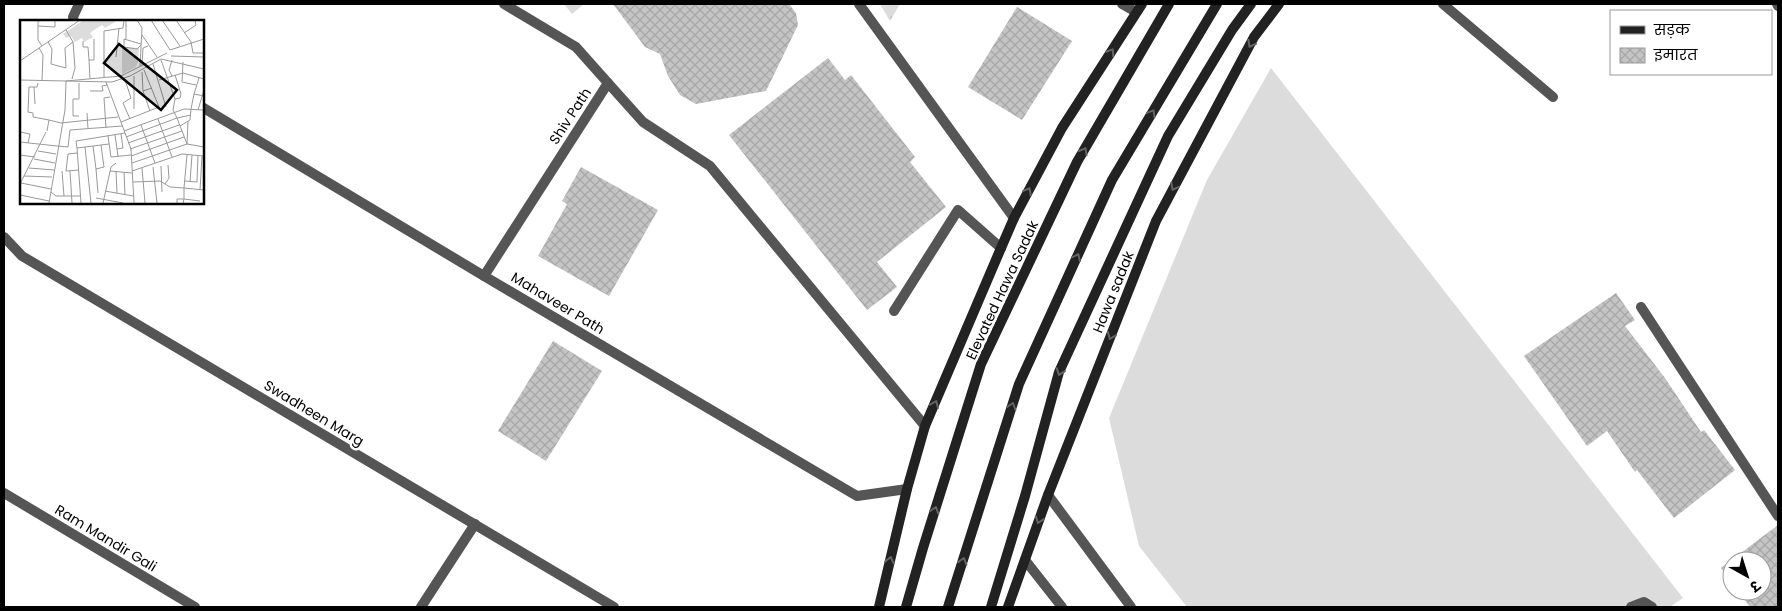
<svg xmlns="http://www.w3.org/2000/svg" width="1782" height="611" font-family="Poppins,'Noto Sans Devanagari',sans-serif">
<style>
.grass{fill:#dcdcdc}
.park{fill:url(#park-tufts)}
.building{fill:url(#building-cross-hatch)}
.lines{fill:none;stroke-linecap:round;stroke-linejoin:round}
.lane{stroke:#555;stroke-width:10}
.street{stroke:#555;stroke-width:10}
.secondary{stroke:#222;stroke-width:10}
.oneway{stroke:#646464}
.labels{text-anchor:middle;dominant-baseline:central;stroke-width:5;stroke-linejoin:round;paint-order:stroke}
.street-label{font-size:14px;fill:#000;stroke:#fff}
.inset-road{fill:none;stroke:#999;stroke-width:1}
.view{fill:#000;fill-opacity:0.15;stroke:#000;stroke-width:2.5}
.inset-edge{fill:none;stroke:#000;stroke-width:2.5}
</style>
<defs>
<pattern id="park-tufts" width="24" height="20" patternUnits="userSpaceOnUse" patternTransform="scale(1.25)"><rect width="24" height="20" fill="#dcdcdc"/><path d="M3 7l-1-3M5 7V3M7 7l1-3M15 17l-1-3M17 17v-4M19 17l1-3" fill="none" stroke="#bbb"/></pattern>
<pattern id="building-cross-hatch" width="8" height="8" patternUnits="userSpaceOnUse" patternTransform="scale(1.25)"><rect width="8" height="8" fill="#c4c4c4"/><path d="M0 0l8 8M0 8l8-8" fill="none" stroke="#a7a7a7"/></pattern>
</defs>
<rect width="100%" height="100%" fill="#fff"/>
<g class="grass">
<path d="M564,4H584L572,14Z"/>
<path d="M1271,68L1683,598L1670,607H1187L1139,546L1109,418L1207,180Z"/>
</g>
<path class="park" d="M880,4H900L890,21Z"/>
<g class="building">
<path d="M613,4H789L796,13L798,25L766,91L696,104L680,95L668,76L660,54L645,47Z"/>
<path d="M1017,7L1072,41L1022,120L968,87Z"/>
<path d="M828,58L845,80L851,75L915,157L910,162L946,207L877,262L897,287L867,310L729,135Z"/>
<path d="M581,167L658,210L609,296L538,256L567,204L562,201Z"/>
<path d="M1616,293L1635,320L1625,326L1665,378L1701,432L1704,430L1735,470L1674,518L1637,470L1635,472L1607,431L1587,446L1524,356Z"/>
<path d="M553,341L602,371L546,461L498,431Z"/>
<path d="M1778,525V607H1750L1738,591H1762V561H1732V583L1721,568Z"/>
</g>
<g class="lines">
<path class="lane" d="M894,311L958,210L1001,248"/>
<g class="street">
<path d="M859,4L1014,218"/>
<path d="M1122,4L1136,12"/>
<path d="M1443,4L1553,97"/>
<path d="M1777,4L1778,6"/>
<path d="M74,21L73,17L79,4"/>
<path d="M608,83L643,122L710,166L925,426"/>
<path d="M202,107L484,276L857,496L907,489"/>
<path d="M4,237L22,256L614,607"/>
<path d="M484,276L608,83L576,47L504,4"/>
<path d="M1641,307L1778,516"/>
<path d="M4,493L195,607"/>
<path d="M1048,495L1131,607"/>
<path d="M1025,560L1062,607"/>
<path d="M421,607L475,524"/>
<path d="M1631,607L1644,602L1652,607"/>
</g>
<g class="secondary">
<path d="M879,607L907,489L925,426L1001,248L1014,218L1062,128L1142,4"/>
<path d="M906,607L923,548L981,364L1077,162L1169,4"/>
<path d="M948,607L1019,384L1112,180L1217,4"/>
<path d="M991,607L1025,496L1059,372L1168,136L1232,30L1251,4"/>
<path d="M1008,607L1048,495L1156,221L1254,37L1279,4"/>
</g>
</g>
<defs><path id="oneway-chevron" d="M-2-3.5L2.5 0L-2 3.5" fill="none" stroke-width="1.6" stroke-linecap="round" stroke-linejoin="round" transform="scale(1.25)"/></defs>
<g class="oneway">
<use href="#oneway-chevron" transform="translate(1251 44) rotate(119)"/>
<use href="#oneway-chevron" transform="translate(1111 52) rotate(-57)"/>
<use href="#oneway-chevron" transform="translate(1152 113) rotate(-59)"/>
<use href="#oneway-chevron" transform="translate(1084 151) rotate(-60)"/>
<use href="#oneway-chevron" transform="translate(1174 187) rotate(118)"/>
<use href="#oneway-chevron" transform="translate(1028 191) rotate(-62)"/>
<use href="#oneway-chevron" transform="translate(1077 257) rotate(-65)"/>
<use href="#oneway-chevron" transform="translate(1111 336) rotate(112)"/>
<use href="#oneway-chevron" transform="translate(1060 372) rotate(110)"/>
<use href="#oneway-chevron" transform="translate(935 404) rotate(-67)"/>
<use href="#oneway-chevron" transform="translate(1012 406) rotate(-72)"/>
<use href="#oneway-chevron" transform="translate(935 510) rotate(-72)"/>
<use href="#oneway-chevron" transform="translate(1039 520) rotate(110)"/>
<use href="#oneway-chevron" transform="translate(890 560) rotate(-77)"/>
<use href="#oneway-chevron" transform="translate(963 561) rotate(-73)"/>
</g>
<g class="labels">
<g class="street-label">
<text transform="translate(570 116) rotate(-57)">Shiv Path</text>
<text transform="translate(1002 290) rotate(-65)">Elevated Hawa Sadak</text>
<text transform="translate(1113 292) rotate(-68)">Hawa sadak</text>
<text transform="translate(558 303) rotate(31)">Mahaveer Path</text>
<text transform="translate(314 413) rotate(31)">Swadheen Marg</text>
<text transform="translate(106 538) rotate(31)">Ram Mandir Gali</text>
</g>
</g>
<g transform="translate(20 20)">
<rect width="184" height="184" fill="#fff"/>
<path d="M64,0H98L85,8L82,5L77,8L70,13L73,17L64,22L62,18L55,22L51,16L46,18L43,14ZM102,27L119,28L118,42L116,47L102,54Z" fill="#dcdcdc"/>
<path class="inset-road" d="M117,0L122,8L120,46M131,0L150,30M142,0L160,26M156,0L171,22L173,33H184M18,6L35,7V0M164,13L176,5L175,0M122,15L137,37M106,19V0M63,21V27H68L69,40H74V19M28,22L32,29L31,44L46,48L45,28L53,22L46,10M121,25L117,29L104,27V19L121,24M22,26L18,20V1L25,0M19,28L23,35L22,61M150,30L184,19M151,36L184,37M96,37L99,8M69,40L70,59M0,41L60,0M163,42L162,62L176,65M133,44L146,87M122,45L123,28L128,26M122,52L123,71M155,55L161,74L160,78L155,79M152,56L149,50L152,40M84,57V11L103,8L104,0M179,58L174,74L184,76M52,59L55,48L53,22M0,60L92,62L110,56L141,39L184,49M105,60L111,78L103,83L110,99M139,60L163,53L184,59M46,61L101,56L147,33M86,62L111,129L114,183M18,63L17,67H9L8,92L13,93V97L29,100M59,63V79H53V96H59M14,67L15,84M70,71H83L82,66L87,65M114,89V56M171,89L174,74M178,90L184,70M130,91L123,71L132,68M67,93L68,109M138,99L152,137M168,101L167,124L184,127M101,102L139,87L124,50M121,105L135,143M160,106L170,100L171,89M86,108L84,78L90,77M27,111L29,100L41,103L98,97M104,111L164,89L184,90M0,112L10,114L8,123M95,115L98,136M88,116L91,137L111,135M106,117L157,98L153,90L155,79L141,40M0,122L37,126M108,123L159,105M89,124L57,128L56,121L105,113M37,126L48,127L50,110L102,106M73,126L76,149M65,127L71,183M57,128L61,183M97,129L103,128L101,114M110,129L162,111M18,131L36,134M57,133L48,134L46,151L59,150M0,135L15,137M111,136L164,117M14,139L35,143M112,143L167,124L157,98L171,95M141,146L142,172M133,147L137,183M9,148L34,150M122,148L125,183M42,151L44,176M50,151L52,183M90,151L112,153M96,151L97,173M112,151L162,134L184,136M104,152L105,175M4,156L32,157M165,161L177,162L178,135M113,162L140,161L150,167L164,168L167,135M170,162L172,135M1,163L31,169M0,164L26,112M145,164L149,158L148,145M180,170L182,136M85,171L113,176M31,172L36,176H61M78,173L76,149L84,147L81,125M0,175L29,181M76,178L103,183M180,181L164,179V168L184,170M29,183L45,90L46,61M83,183L91,147L96,143M157,183V179H164L163,183"/>
<path class="view" d="M99,24L157,70L141,90L84,43Z"/>
<rect width="184" height="184" class="inset-edge"/>
</g>
<rect width="1782" height="611" fill="none" stroke="#000000" stroke-width="10"/>
<rect x="1610" y="10" width="162" height="65" fill="#ffffff" stroke="#999999"/>
<rect x="1620" y="26" width="25" height="8" fill="#222222" stroke="#999999"/>
<text x="1654" y="35" font-size="15" fill="#000000">सड़क</text>
<rect x="1620" y="48" width="25" height="15" fill="url(#building-cross-hatch)" stroke="#999999"/>
<text x="1654" y="60" font-size="15" fill="#000000">इमारत</text>
<g transform="translate(1747 576) rotate(141)"><circle r="24" fill="#ffffff" stroke="#999999"/>
<path d="M0-4L9 19L0 12L-9 19Z" fill="#000000"/>
<text y="-8" font-size="14" font-weight="bold" text-anchor="middle" fill="#000000">उ</text>
</g>
</svg>
